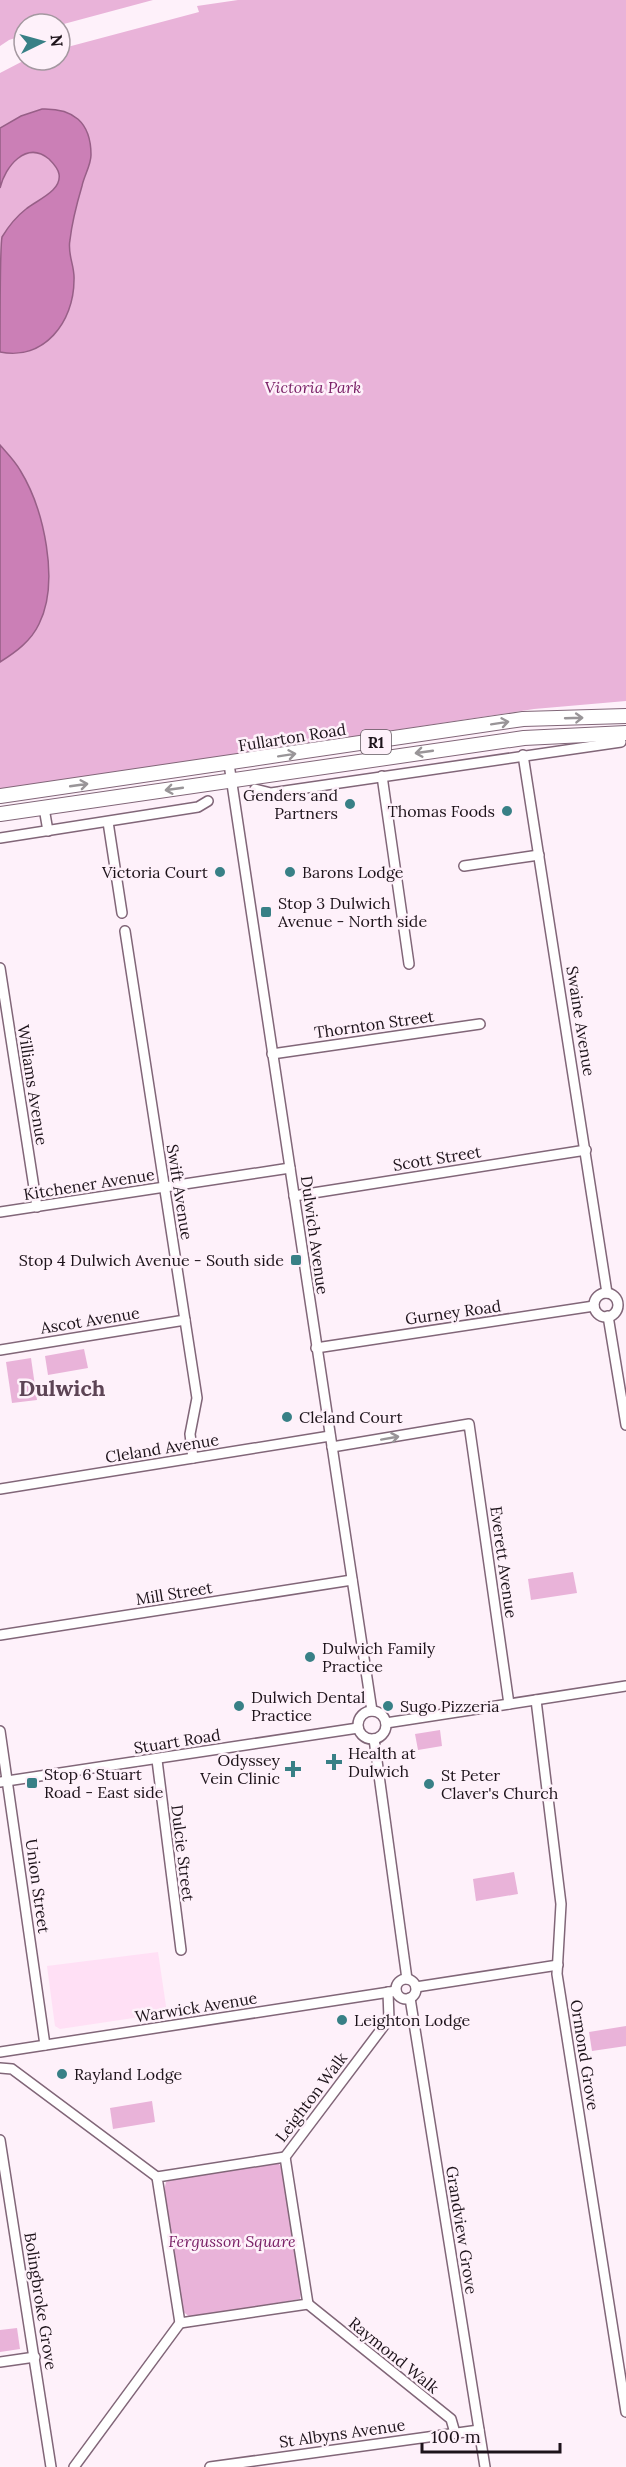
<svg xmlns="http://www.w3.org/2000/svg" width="626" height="2467" font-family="Lora,serif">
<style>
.built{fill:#ffe0f5}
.green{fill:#e9b3d9}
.water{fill:#cb7fb6;stroke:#975f87;stroke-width:1.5}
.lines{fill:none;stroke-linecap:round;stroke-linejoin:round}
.minor-casing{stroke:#816678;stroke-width:12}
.highway-casing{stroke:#816678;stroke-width:16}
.minor{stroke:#fff;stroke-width:9}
.highway{stroke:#fff;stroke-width:14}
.oneway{stroke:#999598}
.poi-dot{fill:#388086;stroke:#fef1fa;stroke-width:2}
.labels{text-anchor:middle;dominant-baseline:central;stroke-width:5;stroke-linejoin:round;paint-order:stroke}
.shield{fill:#fef1fa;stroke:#60565d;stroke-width:1.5}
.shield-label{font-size:15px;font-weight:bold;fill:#1d131a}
.park-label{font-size:16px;font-style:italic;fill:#7a2167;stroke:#fef1fa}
.street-label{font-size:16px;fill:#1d131a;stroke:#fef1fa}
.poi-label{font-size:16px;fill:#1d131a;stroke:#fef1fa;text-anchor:start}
.district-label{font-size:22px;font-weight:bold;fill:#5d4455;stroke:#fef1fa}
</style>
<rect width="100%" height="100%" fill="#fef1fa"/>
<path class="built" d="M158,1952L167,2013L60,2029L55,2026L47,1966Z"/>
<g class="green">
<path d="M0,0H153L60,25L24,24V35L9,40L0,46Z"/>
<path d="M238,0H626V701L534,709L0,790V73L25,60H60V49L199,12L197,6Z"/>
<path d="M84,1349L88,1368L48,1375L45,1356Z"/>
<path d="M31,1358L37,1400L12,1403L6,1362Z"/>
<path d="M573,1572L577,1593L531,1600L528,1579Z"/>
<path d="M440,1730L442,1746L418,1750L415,1734Z"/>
<path d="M514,1872L518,1894L476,1901L473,1879Z"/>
<path d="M626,2026V2046L592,2051L589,2032Z"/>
<path d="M152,2101L155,2122L113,2129L110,2108Z"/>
<path d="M273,2163L279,2164L283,2170L301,2291L300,2299L191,2318L181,2310L164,2191L166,2182L176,2178Z"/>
<path d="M17,2328L20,2349L0,2352V2330Z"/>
</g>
<g class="water">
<path d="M42,109C73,108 91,122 91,155C91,165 84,176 82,186C77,203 72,222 70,240C67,254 75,266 74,280C74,322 44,361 0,352C0,335 0,247 2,237C8,227 17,216 26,209C37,200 62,191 59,174C58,168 53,163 49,159C26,140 5,167 0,188V128L21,116Z"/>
<path d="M0,445C7,453 15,461 20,470C44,509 60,582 39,624C31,641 16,652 0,662Z"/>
</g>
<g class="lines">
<g class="minor-casing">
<g id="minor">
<path d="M523,755L607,1293"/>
<path d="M229,764L372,1711"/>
<path d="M382,776L409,964"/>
<path d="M255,789L271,793L621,742"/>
<path d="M44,808L48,831"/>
<path d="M108,822L122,913"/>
<path d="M0,838L198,807L208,801"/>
<path d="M464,866L539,855"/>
<path d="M125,931L197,1398L190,1434L193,1458"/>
<path d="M0,968L37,1207"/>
<path d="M272,1054L480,1024"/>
<path d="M294,1196L586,1150"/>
<path d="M0,1212L290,1168"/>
<circle cx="606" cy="1305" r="12"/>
<path d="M608,1316L626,1425"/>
<path d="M316,1348L594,1306"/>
<path d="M0,1350L185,1320"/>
<path d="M332,1447L469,1424L509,1704"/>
<path d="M0,1489L330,1436"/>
<path d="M0,1635L352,1580"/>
<path d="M536,1700L561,1904L557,1974L626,2412"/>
<circle cx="372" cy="1725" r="14"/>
<path d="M386,1723L626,1686"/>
<path d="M0,1731L45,2045"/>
<path d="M374,1739L407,1979"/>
<path d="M157,1760L181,1950"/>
<path d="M0,1782L358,1728"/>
<circle cx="406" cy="1989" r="10"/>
<path d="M416,1987L558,1965"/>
<path d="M410,1998L485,2467"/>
<path d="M0,2052L396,1991"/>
<path d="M0,2068L12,2069L157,2177"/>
<path d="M0,2140L51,2467"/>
<path d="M285,2157L308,2304L180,2323L157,2177Z"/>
<path d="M285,2157L389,2019L388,1992"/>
<path d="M308,2304L451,2419L455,2433"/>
<path d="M0,2362L35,2357"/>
<path d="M74,2467L180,2323"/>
<path d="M210,2467L479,2430"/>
</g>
</g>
<g class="highway-casing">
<g id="highway">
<path d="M0,796L523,719L626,716"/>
<path d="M0,814L524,738L626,733"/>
</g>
</g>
<use href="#minor" class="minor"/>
<use href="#highway" class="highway"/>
</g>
<defs><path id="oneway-shaft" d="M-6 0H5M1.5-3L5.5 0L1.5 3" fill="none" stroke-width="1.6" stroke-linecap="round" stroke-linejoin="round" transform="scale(1.5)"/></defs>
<g class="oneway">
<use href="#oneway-shaft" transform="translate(574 718) rotate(-2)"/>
<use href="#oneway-shaft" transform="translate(500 723) rotate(-9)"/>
<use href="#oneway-shaft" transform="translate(424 752) rotate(172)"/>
<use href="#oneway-shaft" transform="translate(287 755) rotate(-9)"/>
<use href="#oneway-shaft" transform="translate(79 785) rotate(-8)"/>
<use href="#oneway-shaft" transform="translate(174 789) rotate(172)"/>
<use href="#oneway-shaft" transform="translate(390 1438) rotate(-10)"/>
</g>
<g class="poi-dot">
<circle cx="350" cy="804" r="6"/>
<circle cx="507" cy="811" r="6"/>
<circle cx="220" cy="872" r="6"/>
<circle cx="290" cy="872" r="6"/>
<rect x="260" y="906" width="12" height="12" rx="3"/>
<rect x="290" y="1254" width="12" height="12" rx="3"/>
<circle cx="287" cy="1417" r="6"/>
<circle cx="310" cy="1657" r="6"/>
<circle cx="239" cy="1706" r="6"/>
<circle cx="388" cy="1706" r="6"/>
<path d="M331 1753h6v6h6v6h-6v6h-6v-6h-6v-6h6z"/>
<path d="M290 1760h6v6h6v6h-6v6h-6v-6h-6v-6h6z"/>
<rect x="26" y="1777" width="12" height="12" rx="3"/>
<circle cx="429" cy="1784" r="6"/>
<circle cx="342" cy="2020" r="6"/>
<circle cx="62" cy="2074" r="6"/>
</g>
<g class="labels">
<rect class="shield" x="361" y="730" width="30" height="24" rx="4.5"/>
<g class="shield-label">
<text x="376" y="742">R1</text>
</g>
<g class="park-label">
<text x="313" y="387">Victoria Park</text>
<text x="232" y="2241">Fergusson Square</text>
</g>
<g class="street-label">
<text transform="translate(292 737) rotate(-9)">Fullarton Road</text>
<text transform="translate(581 1021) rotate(81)">Swaine Avenue</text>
<text transform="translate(374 1024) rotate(-8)">Thornton Street</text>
<text transform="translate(33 1085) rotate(81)">Williams Avenue</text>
<text transform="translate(437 1158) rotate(-9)">Scott Street</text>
<text transform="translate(89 1184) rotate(-9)">Kitchener Avenue</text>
<text transform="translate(180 1192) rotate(81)">Swift Avenue</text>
<text transform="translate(315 1235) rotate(82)">Dulwich Avenue</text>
<text transform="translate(453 1312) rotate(-8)">Gurney Road</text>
<text transform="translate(90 1320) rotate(-9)">Ascot Avenue</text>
<text transform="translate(162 1448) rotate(-9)">Cleland Avenue</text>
<text transform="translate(504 1562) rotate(82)">Everett Avenue</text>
<text transform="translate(174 1593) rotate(-9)">Mill Street</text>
<text transform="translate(177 1741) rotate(-9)">Stuart Road</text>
<text transform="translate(183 1853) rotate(83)">Dulcie Street</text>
<text transform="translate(38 1886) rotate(82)">Union Street</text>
<text transform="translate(196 2007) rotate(-9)">Warwick Avenue</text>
<text transform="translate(585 2055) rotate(81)">Ormond Grove</text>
<text transform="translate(311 2097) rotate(-53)">Leighton Walk</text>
<text transform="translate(462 2230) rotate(81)">Grandview Grove</text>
<text transform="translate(41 2301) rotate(81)">Bolingbroke Grove</text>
<text transform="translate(394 2355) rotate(39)">Raymond Walk</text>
<text transform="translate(342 2433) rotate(-8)">St Albyns Avenue</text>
</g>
<g class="poi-label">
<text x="338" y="795" text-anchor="end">Genders and<tspan x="338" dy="18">Partners</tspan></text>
<text x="495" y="811" text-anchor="end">Thomas Foods</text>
<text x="208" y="872" text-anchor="end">Victoria Court</text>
<text x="302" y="872">Barons Lodge</text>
<text x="278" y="903">Stop 3 Dulwich<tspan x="278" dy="18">Avenue - North side</tspan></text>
<text x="284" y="1260" text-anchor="end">Stop 4 Dulwich Avenue - South side</text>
<text x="299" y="1417">Cleland Court</text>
<text x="322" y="1648">Dulwich Family<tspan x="322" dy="18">Practice</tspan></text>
<text x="251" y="1697">Dulwich Dental<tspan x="251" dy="18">Practice</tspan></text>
<text x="400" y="1706">Sugo Pizzeria</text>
<text x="348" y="1753">Health at<tspan x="348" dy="18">Dulwich</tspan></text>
<text x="280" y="1760" text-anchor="end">Odyssey<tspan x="280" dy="18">Vein Clinic</tspan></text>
<text x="44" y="1774">Stop 6 Stuart<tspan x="44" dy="18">Road - East side</tspan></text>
<text x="441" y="1775">St Peter<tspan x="441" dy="18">Claver's Church</tspan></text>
<text x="354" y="2020">Leighton Lodge</text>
<text x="74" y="2074">Rayland Lodge</text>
</g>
<g class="district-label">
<text x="62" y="1388">Dulwich</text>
</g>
</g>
<g transform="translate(42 42) rotate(85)"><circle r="28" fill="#fef1fa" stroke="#a498a0" stroke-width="1.5"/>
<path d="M0-4.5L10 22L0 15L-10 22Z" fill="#388086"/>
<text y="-9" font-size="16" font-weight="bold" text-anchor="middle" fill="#1d131a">N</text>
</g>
<path d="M422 2443v9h138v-9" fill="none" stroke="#1d131a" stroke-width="3"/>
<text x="431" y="2443" font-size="18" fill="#1d131a" stroke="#fef1fa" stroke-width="4.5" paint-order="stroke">100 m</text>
</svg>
